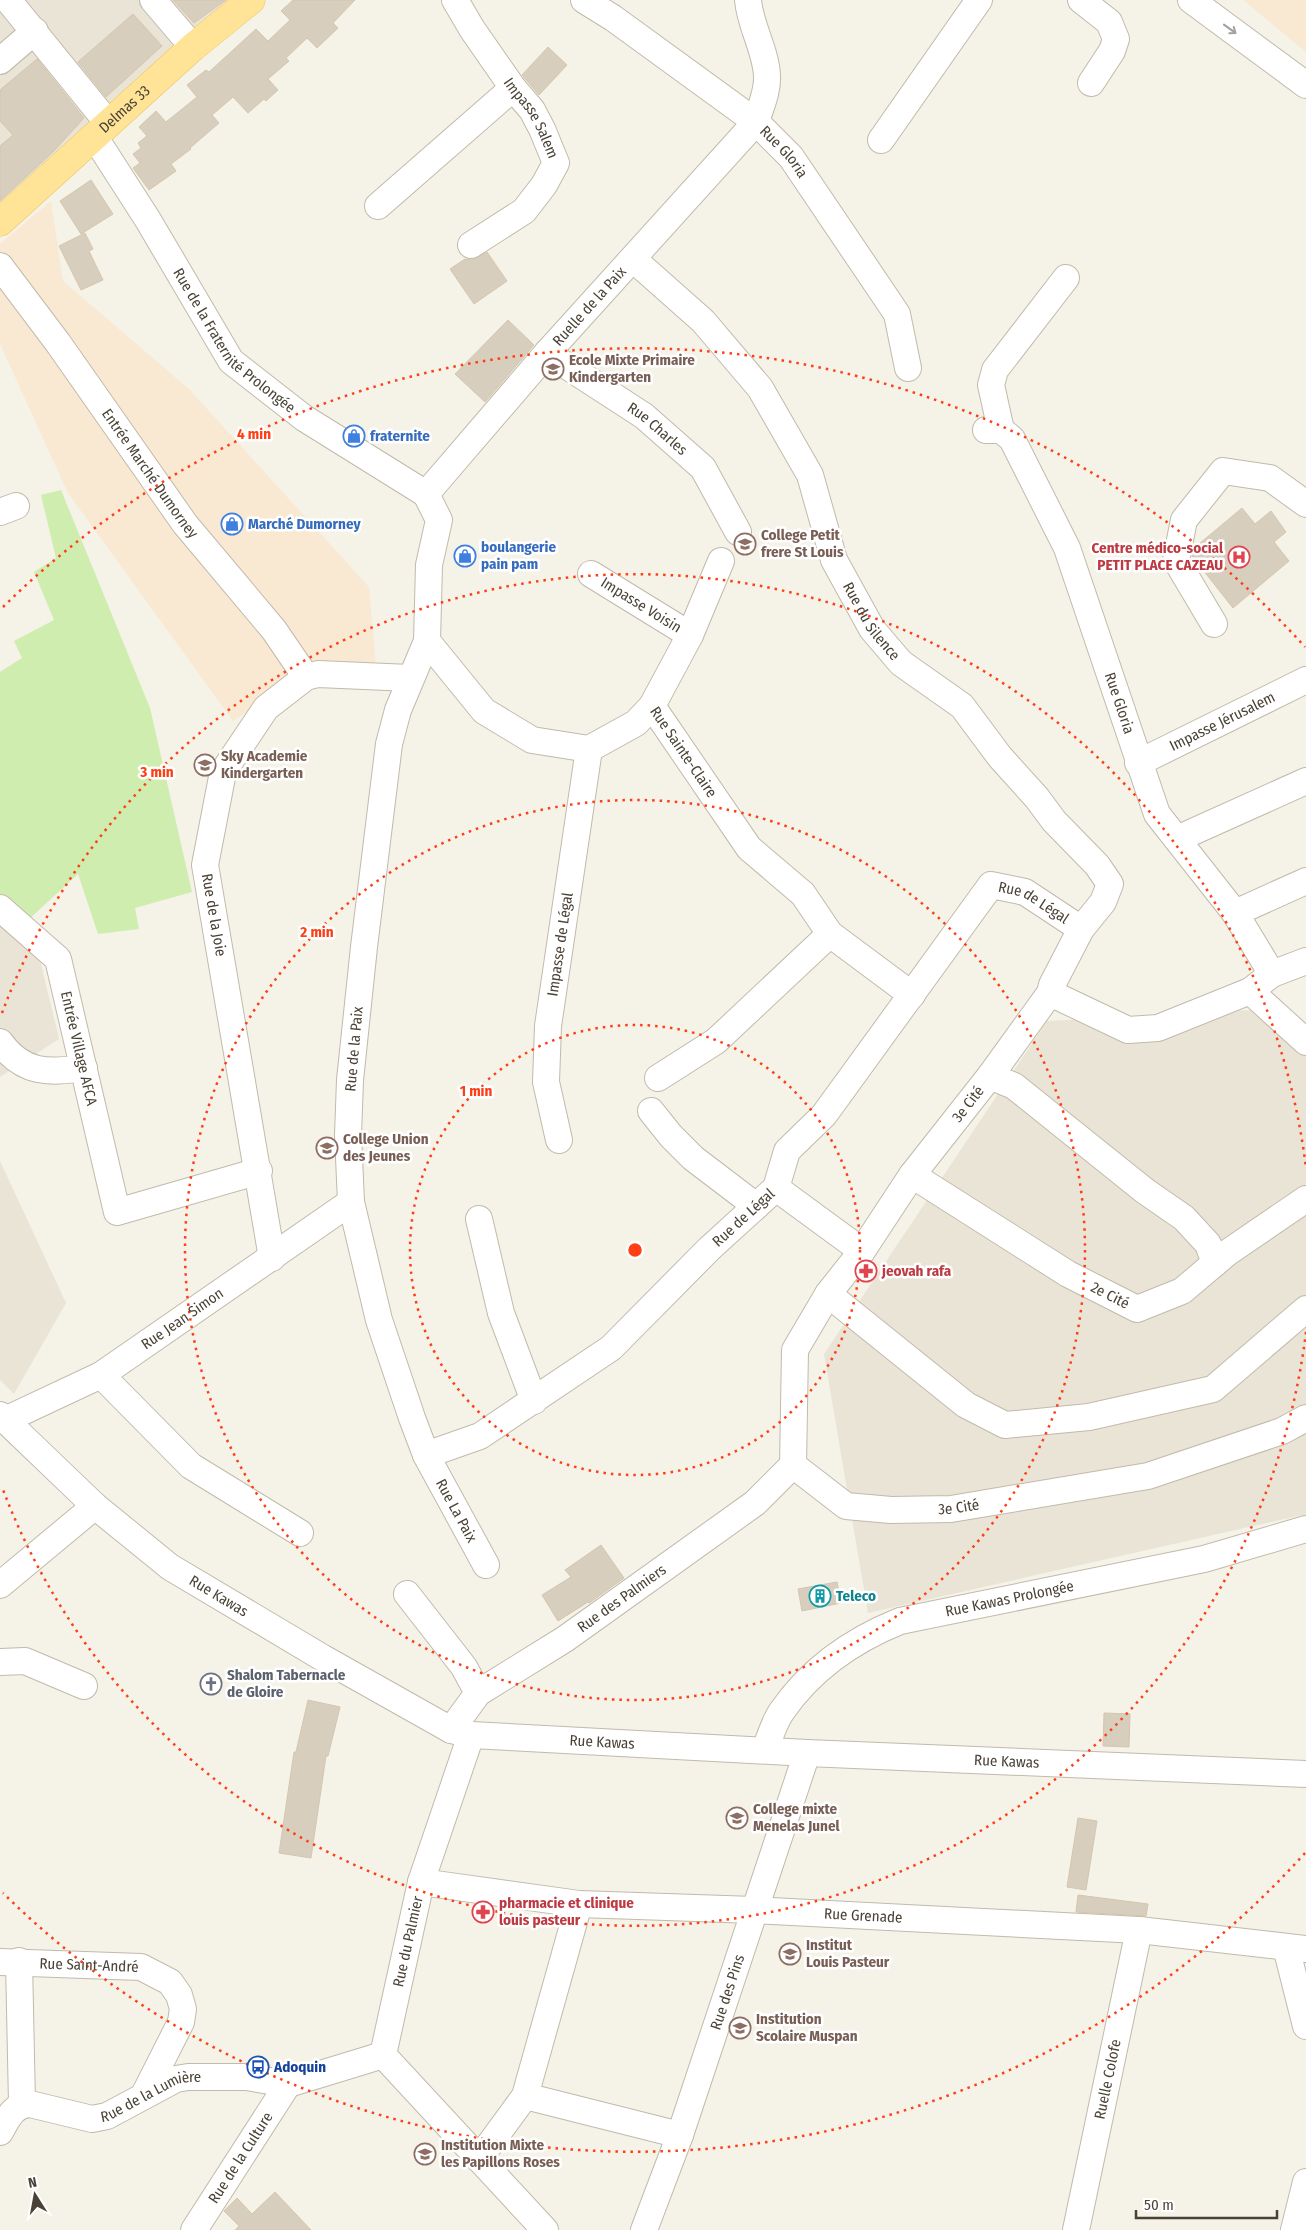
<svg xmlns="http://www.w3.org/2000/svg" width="1306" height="2230" font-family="'Fira Sans Condensed',sans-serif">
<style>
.residential{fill:#eae4d6}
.commercial{fill:#f9e9d2}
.green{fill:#cfedae}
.building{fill:#d8cebd;stroke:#d4c6af}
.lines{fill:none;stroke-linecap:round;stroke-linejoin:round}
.minor-casing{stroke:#c2baaa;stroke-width:28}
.major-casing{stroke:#eec65d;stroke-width:29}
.minor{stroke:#fff;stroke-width:26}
.major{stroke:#ffe498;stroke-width:28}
.oneway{stroke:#a4a09a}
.ring{fill:none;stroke:#ff3e16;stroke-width:2.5;stroke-dasharray:2.5 5}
.labels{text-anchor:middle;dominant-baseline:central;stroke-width:5;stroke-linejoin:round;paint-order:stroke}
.street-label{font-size:15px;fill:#4a4236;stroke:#fff}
.education-label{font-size:15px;font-weight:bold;fill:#785e54;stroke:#fff;text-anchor:start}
.shop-label{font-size:15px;font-weight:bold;fill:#366cbe;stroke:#fff;text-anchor:start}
.health-label{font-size:15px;font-weight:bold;fill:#be3a42;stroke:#fff;text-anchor:start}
.culture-label{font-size:15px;font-weight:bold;fill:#0d838f;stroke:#fff;text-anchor:start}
.worship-label{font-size:15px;font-weight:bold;fill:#5b616d;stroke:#fff;text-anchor:start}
.transit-label{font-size:15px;font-weight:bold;fill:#164399;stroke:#fff;text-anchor:start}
.centre{fill:#ff3e16;stroke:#fff;stroke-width:2.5}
.ring-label{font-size:15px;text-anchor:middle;font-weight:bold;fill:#ff3e16;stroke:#fff;stroke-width:5;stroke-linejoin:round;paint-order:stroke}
</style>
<rect width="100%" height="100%" fill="#f5f2e8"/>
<g class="residential">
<path d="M0,0H229L206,18L0,211Z"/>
<path d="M0,922L40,960L59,1039L0,1077Z"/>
<path d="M1270,1009L1306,1052V1523L1302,1515L868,1613L824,1354L1047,1021Z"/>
<path d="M0,1161L66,1303L14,1394L0,1380Z"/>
</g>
<g class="commercial">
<path d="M1243,0H1306V52L1260,14Z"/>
<path d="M51,201L63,281L190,390L369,587L376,667H315L233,721L68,493L0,344V244Z"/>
</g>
<path class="green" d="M61,490L150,708L192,892L135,908L139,929L98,934L78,874L28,920L0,896V672L22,658L14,641L54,620L34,572L56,558L41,495Z"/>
<g class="building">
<path d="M173,0H226L194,23Z"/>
<path d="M293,0H355L333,23L338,28L317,48L307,38L286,58L289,61L268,79L278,90L266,101L264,99L248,113L233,97L212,115L219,123L190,148L191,149L171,164L176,171L149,190L133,168L140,163L133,154L141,148L138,143L147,136L139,127L156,111L166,122L197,97L187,85L206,70L209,72L256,29L268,41L290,20L281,11Z"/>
<path d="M133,14L162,46L106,97L78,62Z"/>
<path d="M548,47L567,65L539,95L522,75Z"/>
<path d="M37,59L84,118L54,151L0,201V146L13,135L0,121V90Z"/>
<path d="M91,180L113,214L81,234L60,201Z"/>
<path d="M85,233L93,249L89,251L103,280L81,290L59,246Z"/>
<path d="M487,252L507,281L474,304L450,269L465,259L472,260Z"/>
<path d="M508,320L534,345L485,402L455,374Z"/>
<path d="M1242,508L1255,524L1271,511L1286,532L1274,542L1289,561L1233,608L1192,556L1193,549Z"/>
<path d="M601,1545L624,1578L589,1603L588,1602L558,1621L542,1595L571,1577L565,1570Z"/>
<path d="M837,1582L841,1603L802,1611L798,1589Z"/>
<path d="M308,1700L340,1707L328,1756H326L311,1858L279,1853L294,1752H296Z"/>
<path d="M1104,1713L1130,1714L1129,1747L1103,1746Z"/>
<path d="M1078,1818L1097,1821L1086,1890L1067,1887Z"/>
<path d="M1078,1895L1148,1904L1146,1916L1076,1912Z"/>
<path d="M275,2192L311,2230H235L239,2226L224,2211L237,2198L252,2214Z"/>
</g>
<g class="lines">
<g class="minor-casing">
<g id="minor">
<path d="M8,0L108,123"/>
<path d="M153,0L193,47"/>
<path id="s1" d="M455,0L472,29L513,88L532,110L542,129L556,163L544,185L524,211L471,245"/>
<path id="s2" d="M584,0L613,18L756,122L791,157L897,314L908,368"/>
<path d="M1081,0L1109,22L1116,39L1112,51L1091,83"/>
<path d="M1191,0L1306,85"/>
<path d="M0,61L35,31"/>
<path id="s3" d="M94,136L148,220L231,361L304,418L426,494"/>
<path d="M881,140L979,0"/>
<path d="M378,206L513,88"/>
<path id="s4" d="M633,259L703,321L760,388L810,475L834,560L872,629L901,663L962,706L1000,757L1037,798L1054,821L1097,865L1110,884L1103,902L1081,929L1052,985L1050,993L990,1076L912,1175L862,1251L828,1294L795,1350L793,1465L846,1506L891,1510L951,1509L1148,1476L1282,1431L1306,1418"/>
<path id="s5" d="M0,266L58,343L185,524L274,630L306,677"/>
<path id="s6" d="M547,353L644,416L703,468L738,532"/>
<path id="s7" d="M986,430H1001L1012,439L1067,548L1157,814L1235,913L1272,974"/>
<path d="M1001,430L991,385L995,370L1066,278"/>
<path id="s8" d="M426,494L439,520L429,565L427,641L484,711L532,740L589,749L636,723L652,706L749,848L803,894L830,934L912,995"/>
<path id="s9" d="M426,494L547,353L756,122C760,108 768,92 767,76C766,50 750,26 748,0"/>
<path d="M0,512L16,506"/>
<path id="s10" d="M591,574L690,635"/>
<path d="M1214,624L1176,560L1184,520L1223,471L1270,478L1306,504"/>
<path id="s11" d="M427,641L398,710L389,744L364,947L350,1080L348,1135L351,1202L379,1320L412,1418L426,1455L486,1565"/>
<path d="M652,706L690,635L721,561"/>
<path id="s12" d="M1138,763L1306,680"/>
<path d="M1177,839L1306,781"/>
<path id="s13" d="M0,908L58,959L117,1212L259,1171"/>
<path d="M1235,913L1306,881"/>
<path d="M1250,991L1306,1042"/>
<path d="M1050,993L1128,1030L1158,1028L1250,991L1272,974L1306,961"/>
<path d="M0,1042C23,1074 48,1073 84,1068"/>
<path d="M990,1076L1014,1086L1145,1191L1184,1218L1208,1244L1215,1263"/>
<path d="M658,1078L716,1041L830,934"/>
<path d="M651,1111L671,1136L693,1158L756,1206"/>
<path id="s14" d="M559,1140L546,1082L548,1026L589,749"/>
<path id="s15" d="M912,1175L1068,1274L1137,1309L1182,1291L1227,1253L1306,1199"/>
<path d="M776,1188L862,1251"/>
<path d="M479,1219L501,1313L534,1401"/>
<path d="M272,1258L205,865L223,772L266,708L306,677L318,674L410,678"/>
<path d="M828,1294L966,1405L1005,1425L1089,1417L1213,1389L1306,1309"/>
<path d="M101,1375L191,1466L300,1533"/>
<path id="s16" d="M0,1415L95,1506L170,1567L323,1658L451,1730L471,1735L807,1753L1306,1774"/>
<path id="s17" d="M5,1420L101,1375L351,1202"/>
<path id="s18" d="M426,1455L480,1436L611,1348L709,1249L776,1188L787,1151L824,1115L991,885L1025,892L1081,929"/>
<path d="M0,1585L95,1506"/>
<path d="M407,1594L464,1667L478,1693"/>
<path d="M0,1662L25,1661L84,1686"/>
<path id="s19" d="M451,1730L478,1693L565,1639L755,1503L793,1465"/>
<path id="s20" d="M765,1750C770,1737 774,1722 782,1711C811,1669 853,1640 900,1621L1204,1559L1306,1529"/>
<path id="s21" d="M421,1882L579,1904L754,1910L1139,1930L1306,1949"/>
<path d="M1286,1947L1306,2026"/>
<path d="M19,1961L22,2104"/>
<path id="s22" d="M0,1962L141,1967L170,1982L179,1995L183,2009L181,2022L144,2095"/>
<path d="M383,2055L545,2230"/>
<path d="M525,2096L680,2135"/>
<path id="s23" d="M0,2132C8,2118 13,2105 30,2104L92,2119L107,2116L176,2079L188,2077H246L288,2084L383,2055L421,1882L471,1735"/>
<path d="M479,2159L525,2096L579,1904"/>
<path id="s24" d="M194,2230L288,2084"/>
<path id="s25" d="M644,2230L680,2135L807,1753"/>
<path id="s26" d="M1076,2230L1139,1930"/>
<path d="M1294,2230L1306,2182"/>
</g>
</g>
<g class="major-casing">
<g id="major">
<path id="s27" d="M0,222L193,47L251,0"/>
</g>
</g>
<use href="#minor" class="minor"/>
<use href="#major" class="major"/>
</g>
<defs><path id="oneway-shaft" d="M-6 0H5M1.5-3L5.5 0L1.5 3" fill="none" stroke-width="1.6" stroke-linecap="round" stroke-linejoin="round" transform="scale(1.25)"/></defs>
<use class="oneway" href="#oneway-shaft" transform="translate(1230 29) rotate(36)"/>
<g class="ring">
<circle cx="635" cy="1250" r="225"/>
<circle cx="635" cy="1250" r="450"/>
<path d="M1306 1332A676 676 0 0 1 2 1487M2 1013A676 676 0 0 1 1306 1168"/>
<path d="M1305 1853A901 901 0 0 1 3 1893M3 607A901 901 0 0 1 1305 647"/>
</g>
<defs>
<g id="school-ring" transform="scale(1.125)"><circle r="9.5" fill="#fff" stroke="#8d6e63" stroke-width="1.5"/><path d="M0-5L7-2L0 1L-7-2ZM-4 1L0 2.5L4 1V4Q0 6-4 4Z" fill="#8d6e63"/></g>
<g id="shop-ring" transform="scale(1.125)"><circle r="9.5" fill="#fff" stroke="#3f7fe0" stroke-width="1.5"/><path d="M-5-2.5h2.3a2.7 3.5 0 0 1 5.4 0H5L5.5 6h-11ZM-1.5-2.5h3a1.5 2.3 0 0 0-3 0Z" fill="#3f7fe0"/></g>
<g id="hospital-ring" transform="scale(1.125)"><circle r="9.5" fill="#fff" stroke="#e0444e" stroke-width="1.5"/><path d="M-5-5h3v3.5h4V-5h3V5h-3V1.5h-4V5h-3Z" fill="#e0444e"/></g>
<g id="pharmacy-ring" transform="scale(1.125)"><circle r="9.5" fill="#fff" stroke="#e0444e" stroke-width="1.5"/><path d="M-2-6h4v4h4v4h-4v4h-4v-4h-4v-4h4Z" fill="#e0444e"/></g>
<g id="building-ring" transform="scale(1.125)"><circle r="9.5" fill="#fff" stroke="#0f9aa8" stroke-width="1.5"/><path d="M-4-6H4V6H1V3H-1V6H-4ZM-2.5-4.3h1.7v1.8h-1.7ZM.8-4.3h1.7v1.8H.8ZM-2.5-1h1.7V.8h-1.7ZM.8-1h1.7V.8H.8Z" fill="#0f9aa8"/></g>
<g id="church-ring" transform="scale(1.125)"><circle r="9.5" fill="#fff" stroke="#6b7280" stroke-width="1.5"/><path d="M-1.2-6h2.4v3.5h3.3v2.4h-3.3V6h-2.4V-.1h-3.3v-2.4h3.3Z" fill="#6b7280"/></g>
<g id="university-ring" transform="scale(1.125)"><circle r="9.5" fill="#fff" stroke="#8d6e63" stroke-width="1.5"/><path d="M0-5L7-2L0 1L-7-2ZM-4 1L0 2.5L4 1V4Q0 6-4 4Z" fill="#8d6e63"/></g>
<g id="bus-ring" transform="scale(1.125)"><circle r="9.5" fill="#fff" stroke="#1a4fb4" stroke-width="1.5"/><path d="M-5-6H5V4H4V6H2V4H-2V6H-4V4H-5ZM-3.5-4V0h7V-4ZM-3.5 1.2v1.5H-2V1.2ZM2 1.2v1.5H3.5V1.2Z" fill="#1a4fb4"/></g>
</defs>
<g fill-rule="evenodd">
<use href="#school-ring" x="553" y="369"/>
<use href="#shop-ring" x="354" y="436"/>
<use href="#shop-ring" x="232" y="524"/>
<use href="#school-ring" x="745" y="544"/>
<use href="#shop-ring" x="465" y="556"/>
<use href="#hospital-ring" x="1239" y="557"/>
<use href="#school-ring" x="205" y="765"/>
<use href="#school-ring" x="327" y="1148"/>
<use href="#pharmacy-ring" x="866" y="1271"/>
<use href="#building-ring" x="820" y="1596"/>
<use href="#church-ring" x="211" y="1684"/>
<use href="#university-ring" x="737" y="1818"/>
<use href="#pharmacy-ring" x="483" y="1912"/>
<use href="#university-ring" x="790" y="1954"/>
<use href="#school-ring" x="740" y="2028"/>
<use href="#bus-ring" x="258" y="2067"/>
<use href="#school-ring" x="425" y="2154"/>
</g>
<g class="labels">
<g class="street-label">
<text stroke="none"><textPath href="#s27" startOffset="168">Delmas 33</textPath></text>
<text stroke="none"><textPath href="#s1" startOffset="141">Impasse Salem</textPath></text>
<text stroke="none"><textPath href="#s2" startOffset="252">Rue Gloria</textPath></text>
<text stroke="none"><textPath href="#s9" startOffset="249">Ruelle de la Paix</textPath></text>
<text stroke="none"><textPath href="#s3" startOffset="250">Rue de la Fraternité Prolongée</textPath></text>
<text stroke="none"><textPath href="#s6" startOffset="134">Rue Charles</textPath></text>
<text stroke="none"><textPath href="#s5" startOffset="256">Entrée Marché Dumorney</textPath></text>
<text stroke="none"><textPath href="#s10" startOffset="59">Impasse Voisin</textPath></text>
<text stroke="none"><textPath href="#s4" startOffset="442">Rue du Silence</textPath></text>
<text stroke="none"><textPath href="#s7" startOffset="315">Rue Gloria</textPath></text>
<text stroke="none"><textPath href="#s12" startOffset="94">Impasse Jérusalem</textPath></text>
<text stroke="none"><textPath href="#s8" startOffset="488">Rue Sainte-Claire</textPath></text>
<text stroke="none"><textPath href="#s18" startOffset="866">Rue de Légal</textPath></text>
<text transform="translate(214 915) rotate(80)">Rue de la Joie</text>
<text stroke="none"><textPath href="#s14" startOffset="198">Impasse de Légal</textPath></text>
<text stroke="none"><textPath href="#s13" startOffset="169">Entrée Village AFCA</textPath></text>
<text transform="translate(354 1049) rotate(-85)">Rue de la Paix</text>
<text transform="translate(968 1104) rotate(-52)">3e Cité</text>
<text stroke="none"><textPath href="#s18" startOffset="401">Rue de Légal</textPath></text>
<text stroke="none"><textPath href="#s15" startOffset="232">2e Cité</textPath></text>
<text stroke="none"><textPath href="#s17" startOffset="205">Rue Jean Simon</textPath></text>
<text stroke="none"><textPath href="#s4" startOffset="1660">3e Cité</textPath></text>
<text stroke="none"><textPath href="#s11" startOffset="898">Rue La Paix</textPath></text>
<text stroke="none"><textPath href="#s16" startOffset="285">Rue Kawas</textPath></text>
<text stroke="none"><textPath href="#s20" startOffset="305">Rue Kawas Prolongée</textPath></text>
<text stroke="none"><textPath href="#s19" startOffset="218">Rue des Palmiers</textPath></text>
<text stroke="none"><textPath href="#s16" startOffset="705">Rue Kawas</textPath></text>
<text stroke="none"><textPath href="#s16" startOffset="1110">Rue Kawas</textPath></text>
<text stroke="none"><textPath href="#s21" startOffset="444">Rue Grenade</textPath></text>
<text stroke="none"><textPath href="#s23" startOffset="529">Rue du Palmier</textPath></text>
<text stroke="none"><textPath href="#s22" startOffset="89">Rue Saint-André</textPath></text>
<text stroke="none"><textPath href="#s25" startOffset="252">Rue des Pins</textPath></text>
<text stroke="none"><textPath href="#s26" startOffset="154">Ruelle Colofe</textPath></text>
<text stroke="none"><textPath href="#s23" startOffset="171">Rue de la Lumière</textPath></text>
<text stroke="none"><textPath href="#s24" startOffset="86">Rue de la Culture</textPath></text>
</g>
<g class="education-label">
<text x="569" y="360">Ecole Mixte Primaire<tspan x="569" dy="17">Kindergarten</tspan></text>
<text x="761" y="535">College Petit<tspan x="761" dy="17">frere St Louis</tspan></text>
<text x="221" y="756">Sky Academie<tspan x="221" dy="17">Kindergarten</tspan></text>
<text x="343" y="1139">College Union<tspan x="343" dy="17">des Jeunes</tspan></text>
<text x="753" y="1809">College mixte<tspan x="753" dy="17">Menelas Junel</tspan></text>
<text x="806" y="1945">Institut<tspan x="806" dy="17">Louis Pasteur</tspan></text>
<text x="756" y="2019">Institution<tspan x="756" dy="17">Scolaire Muspan</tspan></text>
<text x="441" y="2145">Institution Mixte<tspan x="441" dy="17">les Papillons Roses</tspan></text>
</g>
<g class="shop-label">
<text x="370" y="436">fraternite</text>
<text x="248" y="524">Marché Dumorney</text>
<text x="481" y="547">boulangerie<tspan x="481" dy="17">pain pam</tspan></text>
</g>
<g class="health-label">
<text x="1223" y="548" text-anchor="end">Centre médico-social<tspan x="1223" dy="17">PETIT PLACE CAZEAU</tspan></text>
<text x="882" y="1271">jeovah rafa</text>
<text x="499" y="1903">pharmacie et clinique<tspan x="499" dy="17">louis pasteur</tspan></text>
</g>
<g class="culture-label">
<text x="836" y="1596">Teleco</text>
</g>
<g class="worship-label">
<text x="227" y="1675">Shalom Tabernacle<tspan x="227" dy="17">de Gloire</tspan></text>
</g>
<g class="transit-label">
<text x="274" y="2067">Adoquin</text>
</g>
</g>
<circle cx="635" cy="1250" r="8" class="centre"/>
<g class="ring-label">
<text x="254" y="439">4 min</text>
<text x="157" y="777">3 min</text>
<text x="317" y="937">2 min</text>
<text x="476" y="1096">1 min</text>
</g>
<g transform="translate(35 2195) rotate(349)" stroke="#ffffff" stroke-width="4" paint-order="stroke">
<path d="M0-4L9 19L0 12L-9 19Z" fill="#4a4236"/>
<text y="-8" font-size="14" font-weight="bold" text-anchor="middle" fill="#4a4236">N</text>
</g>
<path d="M1136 2210v8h141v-8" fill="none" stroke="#4a4236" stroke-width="2.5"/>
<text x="1144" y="2210" font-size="15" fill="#4a4236" stroke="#ffffff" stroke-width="4" paint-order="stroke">50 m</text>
</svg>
